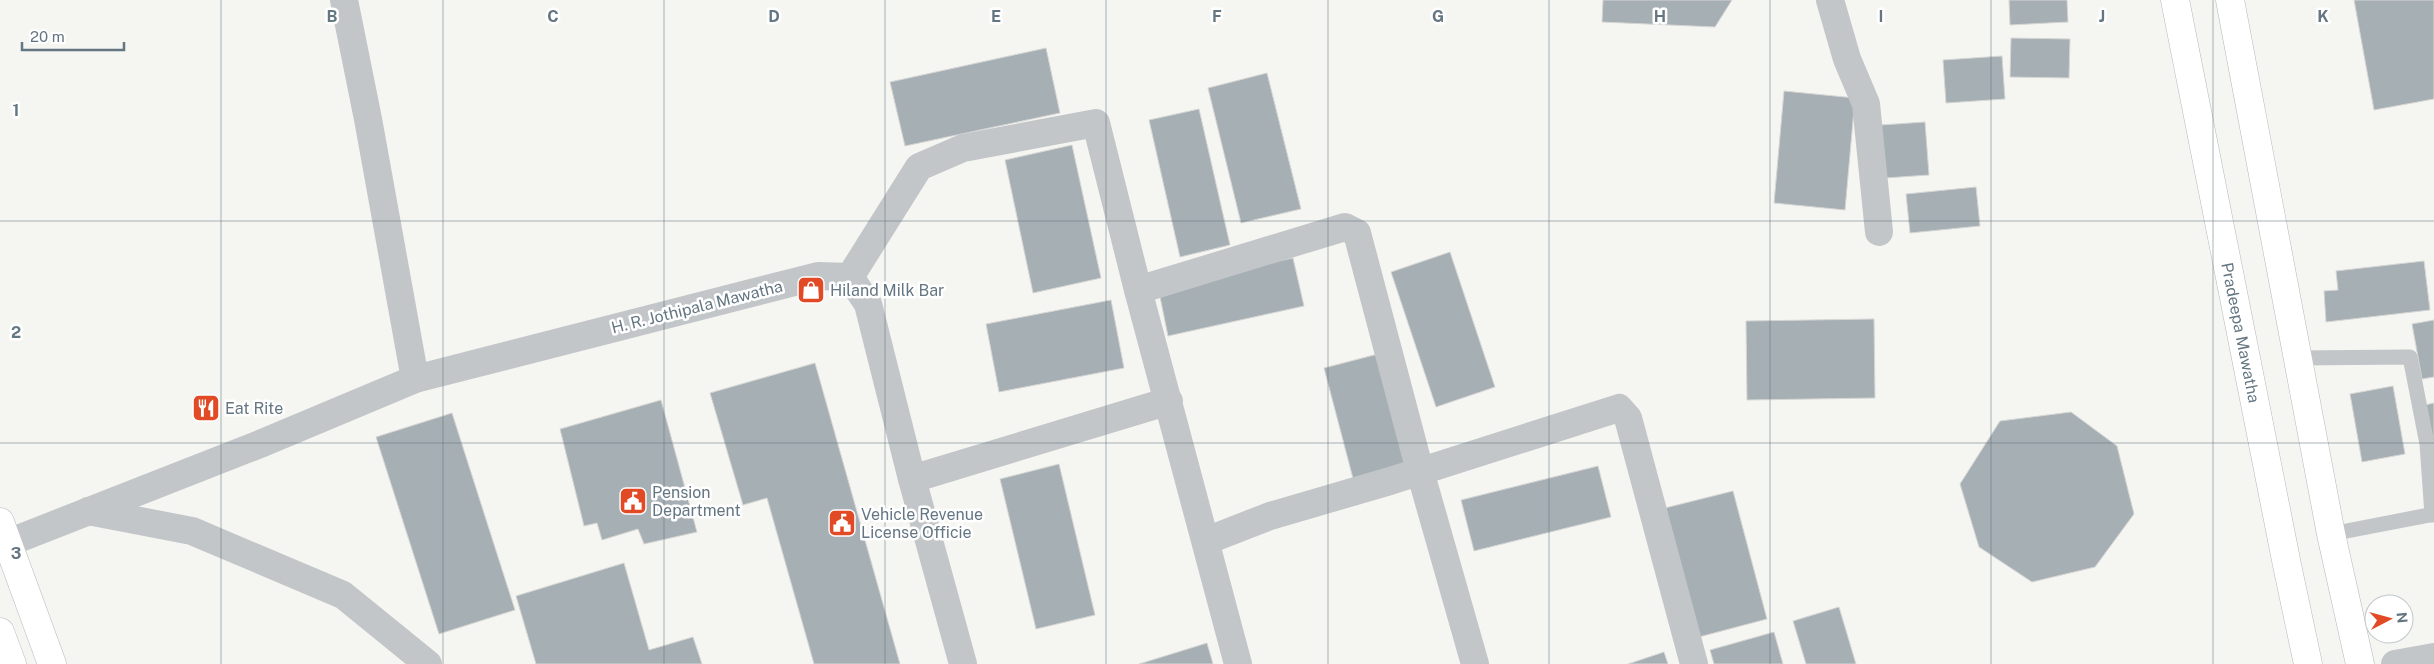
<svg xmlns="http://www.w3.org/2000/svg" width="2434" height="664" font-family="'Public Sans',sans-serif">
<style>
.building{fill:#a6afb4;stroke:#d6d6d4}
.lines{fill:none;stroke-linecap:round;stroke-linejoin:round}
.secondary-casing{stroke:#b4babe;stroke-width:29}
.trunk-casing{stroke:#b5b8bb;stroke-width:29}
.service{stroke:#c2c6c9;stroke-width:15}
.minor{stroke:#c2c6c9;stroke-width:28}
.secondary{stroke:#fff;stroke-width:28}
.trunk{stroke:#fff;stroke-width:28}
.grid{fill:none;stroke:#647682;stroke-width:1;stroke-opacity:0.55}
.labels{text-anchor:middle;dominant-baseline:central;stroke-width:5;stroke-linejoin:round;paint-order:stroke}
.poi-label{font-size:16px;fill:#647682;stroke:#fff;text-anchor:start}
.street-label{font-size:16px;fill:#647682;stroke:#fff}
.grid-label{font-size:16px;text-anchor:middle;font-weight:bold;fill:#647682;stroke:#fff;stroke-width:5;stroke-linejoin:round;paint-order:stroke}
</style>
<rect width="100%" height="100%" fill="#f5f5f1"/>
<g class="building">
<path d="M1603,0H1732L1715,27L1602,22Z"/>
<path d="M2009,0H2067L2068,22L2010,25Z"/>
<path d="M2354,0H2434V99L2374,110Z"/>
<path d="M2011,38L2070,39L2069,78L2010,77Z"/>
<path d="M1046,48L1060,113L905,146L890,82Z"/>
<path d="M2002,56L2005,99L1946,103L1943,60Z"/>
<path d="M1267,73L1301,209L1241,223L1208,88Z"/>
<path d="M1784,91L1855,98L1845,210L1774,203Z"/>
<path d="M1199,109L1230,245L1180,257L1149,120Z"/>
<path d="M1925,122L1929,175L1885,178L1881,125Z"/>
<path d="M1072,145L1101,278L1033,293L1005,160Z"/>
<path d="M1976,187L1980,226L1910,233L1906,194Z"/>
<path d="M1450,252L1495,387L1436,407L1391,272Z"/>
<path d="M1293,258L1304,306L1168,336L1158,287Z"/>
<path d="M2424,261L2430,310L2326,322L2324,291L2338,290L2336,271Z"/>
<path d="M1111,300L1124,368L999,392L986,324Z"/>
<path d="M1874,319L1875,398L1747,400L1746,321Z"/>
<path d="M2434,320V377L2422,379L2412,324Z"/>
<path d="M1378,354L1409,473L1355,486L1324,368Z"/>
<path d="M815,363L900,664H814L767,498L743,505L710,393Z"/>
<path d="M2393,386L2405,454L2362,462L2350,394Z"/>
<path d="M661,400L697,532L644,544L638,529L602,540L597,523L584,526L560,429Z"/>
<path d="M2434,403V449L2425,405Z"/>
<path d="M2071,412L2117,446L2134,514L2095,567L2032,582L1979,547L1960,484L2000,421Z"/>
<path d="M452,413L515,610L439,634L376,437Z"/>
<path d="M1059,464L1095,615L1036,629L1000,479Z"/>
<path d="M1598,466L1611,517L1474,551L1461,500Z"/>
<path d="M1733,491L1767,619L1699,637L1665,508Z"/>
<path d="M624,563L649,650L693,637L702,664H536L516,596Z"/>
<path d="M1839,607L1856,664H1806L1793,621Z"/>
<path d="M1774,632L1783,664H1714L1710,650Z"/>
<path d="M1207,643L1213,664H1139Z"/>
<path d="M1664,652L1668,664H1628Z"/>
</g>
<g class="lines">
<g class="secondary-casing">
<g id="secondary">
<path d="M0,522L52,664"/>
<path d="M0,632L12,664"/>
</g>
</g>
<g class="trunk-casing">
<g id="trunk">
<path id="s1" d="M2175,0L2287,565L2308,664"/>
<path d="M2230,0L2331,534L2360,664"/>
</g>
</g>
<g class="service">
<path d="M2297,358L2410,357L2427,444L2432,515"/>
<path d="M2331,534L2434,514"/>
</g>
<g class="minor">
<path d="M344,0L368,119L415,379"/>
<path d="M1830,0L1847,59L1866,104L1879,232"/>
<path d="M850,277L919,167L963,148L1096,123L1138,290L1238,664"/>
<path d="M850,277L868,304L912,479L963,664"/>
<path d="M1138,290L1345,227L1357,233L1420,471L1475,664"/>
<path d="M912,479L1169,401"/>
<path d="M88,511L192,531L343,595L428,664"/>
<path d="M1206,541L1270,516L1390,481L1619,408L1628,418L1694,664"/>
<path d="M0,546L260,444L415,379L818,276L850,277"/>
<path d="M2395,664L2434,657"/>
</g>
<use href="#secondary" class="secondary"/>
<use href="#trunk" class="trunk"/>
</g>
<path class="grid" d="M221,0V664M443,0V664M664,0V664M885,0V664M1106,0V664M1328,0V664M1549,0V664M1770,0V664M1991,0V664M2213,0V664M0,221H2434M0,443H2434"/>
<defs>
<g id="shop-square" transform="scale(1.4375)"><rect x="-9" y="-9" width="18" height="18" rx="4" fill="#e14a25" stroke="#fff"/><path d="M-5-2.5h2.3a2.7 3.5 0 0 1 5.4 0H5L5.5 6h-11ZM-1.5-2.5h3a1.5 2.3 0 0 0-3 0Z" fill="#fff"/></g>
<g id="restaurant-square" transform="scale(1.4375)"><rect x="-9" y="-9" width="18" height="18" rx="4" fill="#e14a25" stroke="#fff"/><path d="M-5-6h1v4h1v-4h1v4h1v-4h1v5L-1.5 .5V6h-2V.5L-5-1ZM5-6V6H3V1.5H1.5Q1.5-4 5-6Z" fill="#fff"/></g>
<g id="civic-square" transform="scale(1.4375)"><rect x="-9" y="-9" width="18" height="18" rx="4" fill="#e14a25" stroke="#fff"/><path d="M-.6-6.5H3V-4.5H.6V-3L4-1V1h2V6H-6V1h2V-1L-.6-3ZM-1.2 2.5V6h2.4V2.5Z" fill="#fff"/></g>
</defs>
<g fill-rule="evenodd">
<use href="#shop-square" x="811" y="290"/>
<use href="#restaurant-square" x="206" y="408"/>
<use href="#civic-square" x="633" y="501"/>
<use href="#civic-square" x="842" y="523"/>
</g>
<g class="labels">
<g class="poi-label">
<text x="830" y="290">Hiland Milk Bar</text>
<text x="225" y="408">Eat Rite</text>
<text x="652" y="492">Pension<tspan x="652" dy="18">Department</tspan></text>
<text x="861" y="514">Vehicle Revenue<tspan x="861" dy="18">License Officie</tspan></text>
</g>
<g class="street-label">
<text transform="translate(697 307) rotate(-14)">H. R. Jothipala Mawatha</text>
<text stroke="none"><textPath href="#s1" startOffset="339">Pradeepa Mawatha</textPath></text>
</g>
</g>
<g class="grid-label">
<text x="332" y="22">B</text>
<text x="553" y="22">C</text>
<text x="774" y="22">D</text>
<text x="996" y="22">E</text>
<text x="1217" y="22">F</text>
<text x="1438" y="22">G</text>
<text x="1660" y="22">H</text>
<text x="1881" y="22">I</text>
<text x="2102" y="22">J</text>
<text x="2323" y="22">K</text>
<text x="16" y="116">1</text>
<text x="16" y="338">2</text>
<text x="16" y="559">3</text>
</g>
<g transform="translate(2389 619) rotate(84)"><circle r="24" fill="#ffffff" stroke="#c1c8cd"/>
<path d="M0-4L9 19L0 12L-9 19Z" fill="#e14a25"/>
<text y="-8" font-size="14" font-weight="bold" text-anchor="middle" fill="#647682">N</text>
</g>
<path d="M22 42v8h102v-8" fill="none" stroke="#647682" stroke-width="2.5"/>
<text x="30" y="42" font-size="15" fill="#647682" stroke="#ffffff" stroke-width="4" paint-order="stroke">20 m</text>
</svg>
